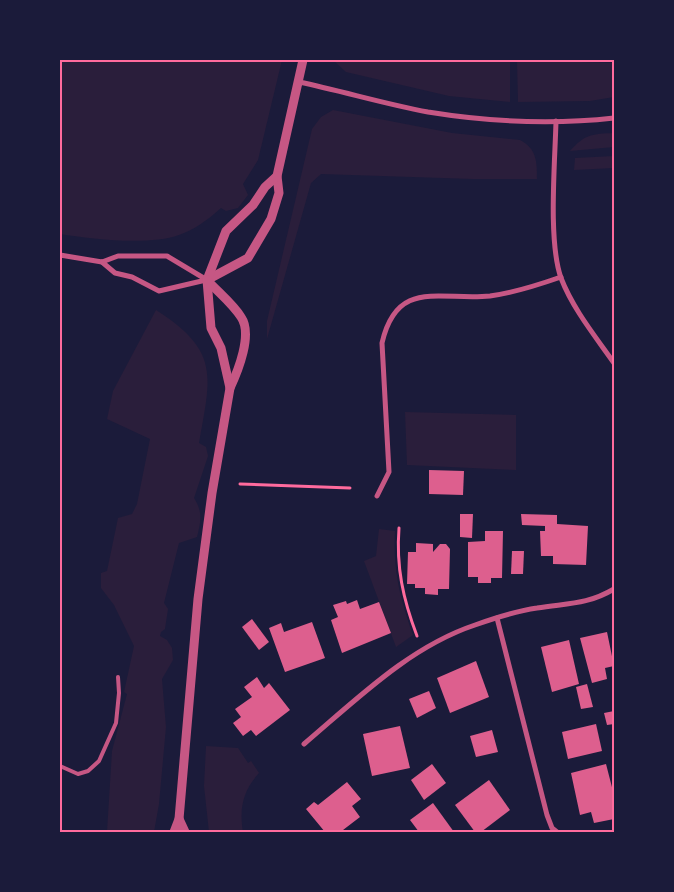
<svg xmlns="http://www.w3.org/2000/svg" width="674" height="892" font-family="Signika,sans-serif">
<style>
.green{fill:#2a1e3b}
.building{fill:#dd5f8e}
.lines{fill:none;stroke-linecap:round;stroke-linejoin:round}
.path{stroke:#ff6b9d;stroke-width:3}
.service{stroke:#c65784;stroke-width:4}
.minor{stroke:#c65784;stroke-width:5}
.tertiary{stroke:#c65784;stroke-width:9}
.neatline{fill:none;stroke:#ff6b9d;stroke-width:2}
</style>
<rect width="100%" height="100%" fill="#1b1b3a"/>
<g class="green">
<path d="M60,60H282L258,160L243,184L248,195L238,208L226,211L221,208C209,219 194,230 179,235C149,246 91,239 60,234Z"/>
<path d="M333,60H510V102L449,96L346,72Z"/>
<path d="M517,60L614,63V97L590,101L518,102Z"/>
<path d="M333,110L452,133L520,140C537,149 537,162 537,179H473L321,174L311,183L267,339V321L312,129L321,117Z"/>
<path d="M614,133V147L570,151C585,134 592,134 614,133Z"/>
<path d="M614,156V168L574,170L575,158Z"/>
<path d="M156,310C220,351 211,375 199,443L206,447L208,456L194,498C203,512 201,521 197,537L179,543L164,603L168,609L165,629L161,632L160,636L167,640L172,648L173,660L162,679L166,727L159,804L154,832H107L112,751L127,694L124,692L134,646L114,605L101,588V573L107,571L118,518L132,514L137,504L150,439L107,419L113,391Z"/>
<path d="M405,412L516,415V470L407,465Z"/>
<path d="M379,529L395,531C393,571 400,598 413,635L396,647L364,561L376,556Z"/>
<path d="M206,746L238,748L248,763L251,761L259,773C243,791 239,808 243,832H209L204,786Z"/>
</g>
<g class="building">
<path d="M429,470L464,471L463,495L429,494Z"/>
<path d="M460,514H473L472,538L460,537Z"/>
<path d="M521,514L557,515V524L588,526L586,565L553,564V556H541L540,531H545V526L522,525Z"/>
<path d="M485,531H503L502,578H491V583H478V577H468V542L485,541Z"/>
<path d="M416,543L433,544V552L440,544H446L450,549L449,589H438V595L425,594V588H415V584H407L408,552H416Z"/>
<path d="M512,551H524L523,574H511Z"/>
<path d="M357,600L360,609L379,602L391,633L342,653L331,620L338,617L333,605L346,601L347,604Z"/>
<path d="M252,619L269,642L259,650L242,627Z"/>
<path d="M312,622L325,658L285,672L269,628L281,623L284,632Z"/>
<path d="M607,632L614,666L605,668L607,679L592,683L580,638Z"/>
<path d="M569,640L579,684L552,692L541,647Z"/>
<path d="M476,661L489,697L450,713L437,678Z"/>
<path d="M257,677L264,688L269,683L290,710L256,736L251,730L243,736L233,723L241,717L235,709L252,697L244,687Z"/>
<path d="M587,684L593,707L581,709L576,687Z"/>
<path d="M429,691L436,708L417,718L409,699Z"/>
<path d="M614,711V724L607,725L604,713Z"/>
<path d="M596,724L602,751L568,759L562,732Z"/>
<path d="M400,726L410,768L372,776L363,734Z"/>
<path d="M492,730L498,752L476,757L470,736Z"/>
<path d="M432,764L446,783L424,800L411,780Z"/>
<path d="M606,764L614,795V819L594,823L591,812L580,815L571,773Z"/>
<path d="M489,780L510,810L481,832H475L455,805Z"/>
<path d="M347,782L361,799L352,806L360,817L343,830L344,832H325L306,809L314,802L318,805Z"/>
<path d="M433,803L454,832H419L410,820Z"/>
</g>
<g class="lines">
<g class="path">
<path d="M240,484L350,488"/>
<path d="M399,528C396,567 403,599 417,636"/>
</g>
<path class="service" d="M60,766L78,774L88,771L99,761L116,723L119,693L118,677"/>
<g class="minor">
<path d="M299,82C342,91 385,104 428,112C490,122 552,125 614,118"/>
<path d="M556,121C555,163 548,241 561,278C573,309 595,336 614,363"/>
<path d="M60,255L102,262L118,256H167L207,280"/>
<path d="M102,262L115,273L132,277L159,291L206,280"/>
<path d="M377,496L389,472L382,343C397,278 440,301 490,296C514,293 538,285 561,277"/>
<path d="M497,618L547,815L552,828L557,832"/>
<path d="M304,744C356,700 409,647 475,625C495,618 516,611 537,608C567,603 587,605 614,589"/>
</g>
<g class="tertiary">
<path d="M207,280L248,258L271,219L279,193L277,176L303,60"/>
<path d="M230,388L221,348L211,328L207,280L226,231L253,205L265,187L277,176"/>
<path d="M179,819L185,832"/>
<path d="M174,832L179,819L198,599L212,493L230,388C238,371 253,334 241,317C233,304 218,292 207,280"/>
</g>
</g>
<rect width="674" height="892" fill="none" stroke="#1b1b3a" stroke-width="122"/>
<rect x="61" y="61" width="552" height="770" class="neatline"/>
</svg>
